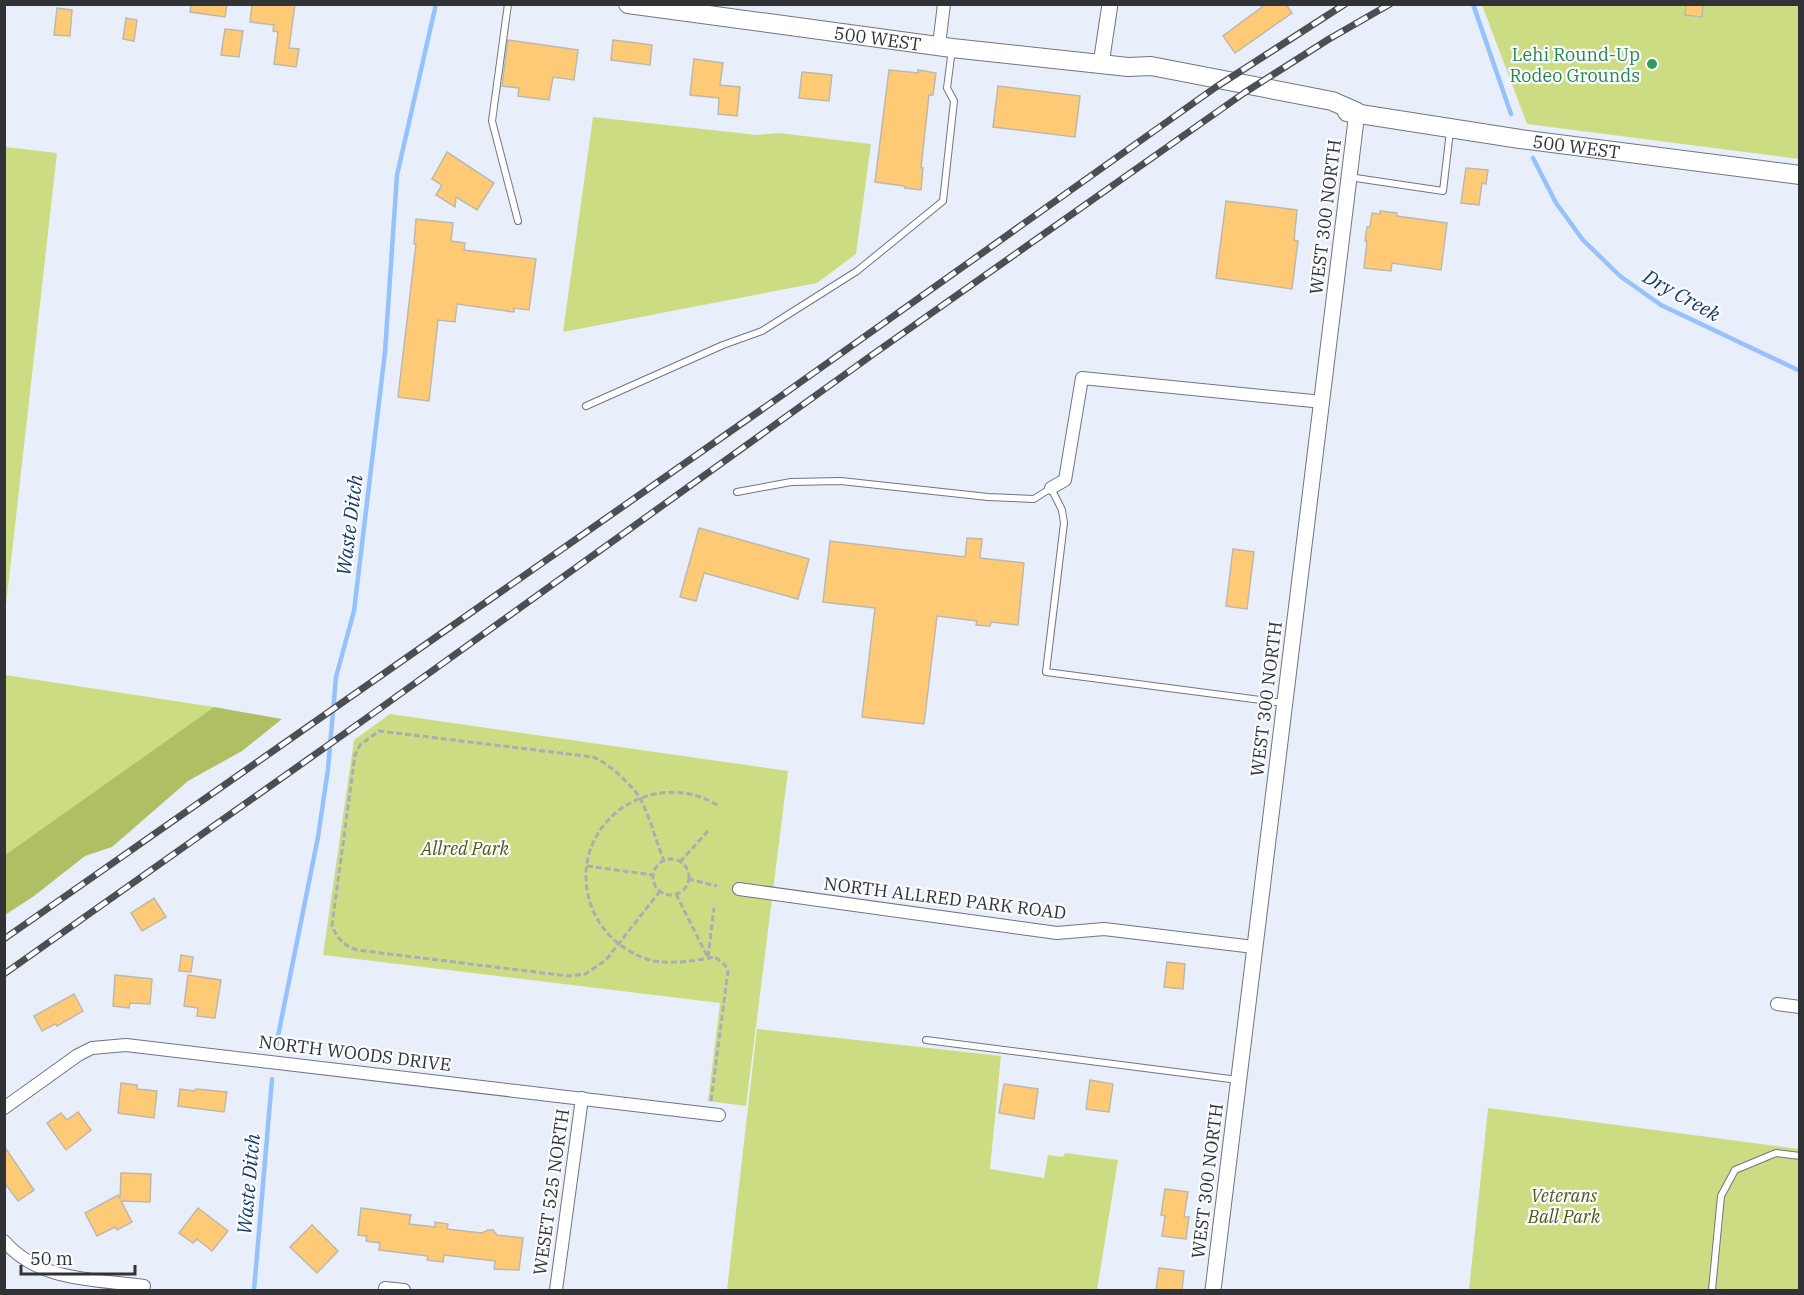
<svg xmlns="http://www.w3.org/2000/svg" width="1804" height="1295" font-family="'IBM Plex Serif',serif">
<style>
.green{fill:#ccdc83}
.forest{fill:#b0bf63}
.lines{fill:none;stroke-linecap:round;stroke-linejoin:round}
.stream{stroke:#95c2fc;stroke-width:4.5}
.building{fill:#ffca75;stroke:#beb8ad;stroke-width:1.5}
.service-casing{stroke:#70757f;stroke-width:8}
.minor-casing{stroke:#70757f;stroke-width:14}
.tertiary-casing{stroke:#70757f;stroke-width:17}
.secondary-casing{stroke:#70757f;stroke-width:20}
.path{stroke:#a9adb6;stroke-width:3;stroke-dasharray:6 3;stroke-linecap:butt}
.service{stroke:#fff;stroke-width:6}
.minor{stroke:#fff;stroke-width:12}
.tertiary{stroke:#fff;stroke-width:15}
.secondary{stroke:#fff;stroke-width:18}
.rail-casing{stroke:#4b4e53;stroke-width:7}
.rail{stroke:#fbfcfe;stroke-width:4.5;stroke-dasharray:14;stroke-linecap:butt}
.leisure-dot{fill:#2e9e5b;stroke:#fbfcfe;stroke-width:2}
.labels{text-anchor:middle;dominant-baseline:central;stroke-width:4.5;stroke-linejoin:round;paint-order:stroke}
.street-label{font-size:18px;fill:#303236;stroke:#fbfcfe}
.leisure-label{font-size:18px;fill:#27864d;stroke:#fbfcfe;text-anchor:end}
.park-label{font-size:18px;font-style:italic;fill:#4e5814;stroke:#fbfcfe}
.water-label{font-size:20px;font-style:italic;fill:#143a67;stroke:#fbfcfe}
</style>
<rect width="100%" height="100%" fill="#e9effa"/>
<g class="green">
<path d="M1482,5H1799V159L1527,124Z"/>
<path d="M593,117L757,135L779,133L871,144L856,254L817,283L563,332Z"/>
<path d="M5,147L57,153L5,614L4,147Z"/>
<path d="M5,675L214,707L5,855Z"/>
<path d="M390,714L788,771L746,1106L708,1101L720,1003L323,955L354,740Z"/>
<path d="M757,1029L1001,1056L990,1169L1044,1178L1048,1155L1063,1157L1065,1153L1118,1160L1097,1290H727Z"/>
<path d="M1488,1108L1799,1149V1290H1469Z"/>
</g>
<path class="forest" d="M214,707L282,719L242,751L188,781L112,847L85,856L34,896L5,915V855Z"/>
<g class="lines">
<g class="stream">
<path d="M1473,4L1511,114"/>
<path d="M1533,158L1556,203L1583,240L1620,276L1661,305L1800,371"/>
<path d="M276,1046L318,837L328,769L336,677L354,611L385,352L397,175L436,4"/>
<path d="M254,1290L272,1079"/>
</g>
</g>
<g class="building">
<path d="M191,4H227L225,17L190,12Z"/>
<path d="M252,4H295L289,48L299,49L296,67L274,64L278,32L273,31L274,25L250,22Z"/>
<path d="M1266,4H1286L1292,13L1235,53L1223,36Z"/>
<path d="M1686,4H1703L1702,17L1685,15Z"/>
<path d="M57,8L72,10L70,36L54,35Z"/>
<path d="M126,18L137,20L134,41L123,39Z"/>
<path d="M225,29L243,31L239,57L221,55Z"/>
<path d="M508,40L578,50L574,80L553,77L549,100L518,96L519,88L502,86Z"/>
<path d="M613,40L652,45L650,65L611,60Z"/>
<path d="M694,59L723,63L720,85L740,87L737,116L718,114L719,98L690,95Z"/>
<path d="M889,70L918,73V70L936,73L933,95H929L921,168H923L921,190L905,188L904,186L875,182Z"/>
<path d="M802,72L832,75L829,101L799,98Z"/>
<path d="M998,86L1080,96L1075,137L993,127Z"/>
<path d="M447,152L494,183L477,210L456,197L455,207L436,195L442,185L432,179Z"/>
<path d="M1466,168L1488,170L1486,184L1482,183L1479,205L1461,203Z"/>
<path d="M1226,201L1297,210L1294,240L1298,241L1292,289L1216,278Z"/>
<path d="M1380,211L1397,213V216L1447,223L1441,270L1392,263L1391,271L1364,268L1367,241H1365L1367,227H1370L1372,213L1380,214Z"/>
<path d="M416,219L453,223L451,241L465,243L464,250L536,259L529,310L514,308V312L457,304L455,322L438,320L429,401L398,397L416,244H414Z"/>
<path d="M699,528L809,559L798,599L704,573L696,601L680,597Z"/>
<path d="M967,538L982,539L980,558L1024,563L1018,625L991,622L990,626L976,625L977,621L937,616L924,724L862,717L875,608L823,602L830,541L965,557Z"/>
<path d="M1233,549L1254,552L1247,609L1226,606Z"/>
<path d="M154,898L166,917L142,931L131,913Z"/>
<path d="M181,955L193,957L191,972L179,971Z"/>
<path d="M1167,962L1185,964L1183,989L1164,987Z"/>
<path d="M115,975L152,979L150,1004L130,1003L129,1008L113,1006Z"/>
<path d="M188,975L221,980L215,1018L197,1016L198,1008L184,1006Z"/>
<path d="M74,994L83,1011L57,1026L55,1024L42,1031L34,1016Z"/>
<path d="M1090,1080L1113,1084L1109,1112L1086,1109Z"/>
<path d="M121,1083L137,1085V1089L157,1091L154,1118L118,1113Z"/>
<path d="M1004,1084L1038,1089L1034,1119L999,1113Z"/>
<path d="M180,1089L194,1091L196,1089L227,1092L224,1112L178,1106Z"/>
<path d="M78,1112L91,1130L66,1150L47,1123L61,1113L67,1120Z"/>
<path d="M4,1146L34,1190L18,1201L4,1182Z"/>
<path d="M121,1173L151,1174L150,1202L121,1201L132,1222L117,1230L115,1227L97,1236L85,1213L118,1195L120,1199Z"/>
<path d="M1165,1189L1188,1192L1184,1217H1189L1186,1239L1162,1236L1165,1216L1161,1215Z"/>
<path d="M198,1208L228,1231L212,1251L197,1239L193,1243L179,1233Z"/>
<path d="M361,1208L411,1215L409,1224L435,1227V1222L448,1224L447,1229L482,1233L488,1230H493L497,1235L523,1238L519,1270L494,1269L495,1261L444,1255L443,1262L427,1260L428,1256L379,1250L380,1243L366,1241L367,1236L358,1235Z"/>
<path d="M312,1225L338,1251L317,1273L290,1247Z"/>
<path d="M1159,1268L1184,1271L1182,1290H1156Z"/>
</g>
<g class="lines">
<g class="service-casing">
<g id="service">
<path d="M508,4L492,121L518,221"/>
<path d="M1349,177L1443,191L1450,131"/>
<path d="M586,406L723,345L762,331L857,271L943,201L954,101L947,88L952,49"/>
<path d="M737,492L791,482L841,481L988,497L1034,499L1051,488L1062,510L1064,523L1046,672L1283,703"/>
<path d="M926,1040L1238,1080"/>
<path d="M1712,1290L1721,1196L1735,1170L1776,1153L1800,1156"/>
</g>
</g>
<g class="minor-casing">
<g id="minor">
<path d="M939,45L944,4"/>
<path d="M1051,488L1065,480L1082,378L1323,402"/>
<path d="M739,889L1057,933L1104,929L1254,947"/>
<path d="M1777,1004L1800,1007"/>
<path d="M4,1108L78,1055L92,1048L126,1045L719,1115"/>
<path d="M4,1241C39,1282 95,1279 144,1286"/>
<path d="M385,1290V1288L404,1290"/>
<path d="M556,1290L582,1098"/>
</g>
</g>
<g class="tertiary-casing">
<g id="tertiary">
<path d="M1101,64L1110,4"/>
<path d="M1213,1290L1357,112"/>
</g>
</g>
<g class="secondary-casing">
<g id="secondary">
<path id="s1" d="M628,4L952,48L1128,67L1151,66L1332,101L1357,112"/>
<path id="s2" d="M1347,112L1520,139L1800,175"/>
</g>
</g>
<g class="path">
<circle cx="671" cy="877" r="18"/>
<path d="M680,862L708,831"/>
<path d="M587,866L653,875"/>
<path d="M688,879L717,886"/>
<path d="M660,891L606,960L585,974L568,976L357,950C343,945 337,939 332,925L355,755L360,745L379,731L593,757C607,762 632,785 640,798C650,817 656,841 664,861"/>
<path d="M676,894L708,958"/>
<path d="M708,957L714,908"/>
<path d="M711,1101L728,971L725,965L715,957C699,960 681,963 665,962C648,962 632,954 619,944C604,932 594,917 589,899C569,822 653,765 719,806"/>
</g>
<use href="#service" class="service"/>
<use href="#minor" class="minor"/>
<use href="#tertiary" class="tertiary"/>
<use href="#secondary" class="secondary"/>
<g class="rail-casing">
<g id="rail">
<path d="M4,939L781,396L1216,87L1345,4"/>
<path d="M4,974L368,717L872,355L1244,93L1329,39L1390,4"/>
</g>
</g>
<use href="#rail" class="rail"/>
</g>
<circle class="leisure-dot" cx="1652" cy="64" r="6"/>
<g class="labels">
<g class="street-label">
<text stroke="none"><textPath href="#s1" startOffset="252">500 WEST</textPath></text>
<text stroke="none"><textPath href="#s2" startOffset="232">500 WEST</textPath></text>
<text transform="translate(1325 217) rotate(-83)">WEST 300 NORTH</text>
<text transform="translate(1266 699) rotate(-83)">WEST 300 NORTH</text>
<text transform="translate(945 898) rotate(7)">NORTH ALLRED PARK ROAD</text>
<text transform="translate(355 1053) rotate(7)">NORTH WOODS DRIVE</text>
<text transform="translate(1207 1181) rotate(-83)">WEST 300 NORTH</text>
<text transform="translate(551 1192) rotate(-82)">WESET 525 NORTH</text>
</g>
<g class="leisure-label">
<text x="1640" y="54">Lehi Round-Up<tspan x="1640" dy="21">Rodeo Grounds</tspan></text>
</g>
<g class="park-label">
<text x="465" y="848">Allred Park</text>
<text x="1564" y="1195">Veterans<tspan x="1564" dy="21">Ball Park</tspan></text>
</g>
<g class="water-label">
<text transform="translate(1682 295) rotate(29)">Dry Creek</text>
<text transform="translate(349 525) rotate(-83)">Waste Ditch</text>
<text transform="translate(248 1184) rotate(-85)">Waste Ditch</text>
</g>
</g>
<rect width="1804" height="1295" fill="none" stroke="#303236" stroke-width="12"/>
<path d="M21 1265v9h114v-9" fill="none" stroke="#303236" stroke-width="3"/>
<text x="30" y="1265" font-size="18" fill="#303236" stroke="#fbfcfe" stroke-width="4.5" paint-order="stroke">50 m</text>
</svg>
